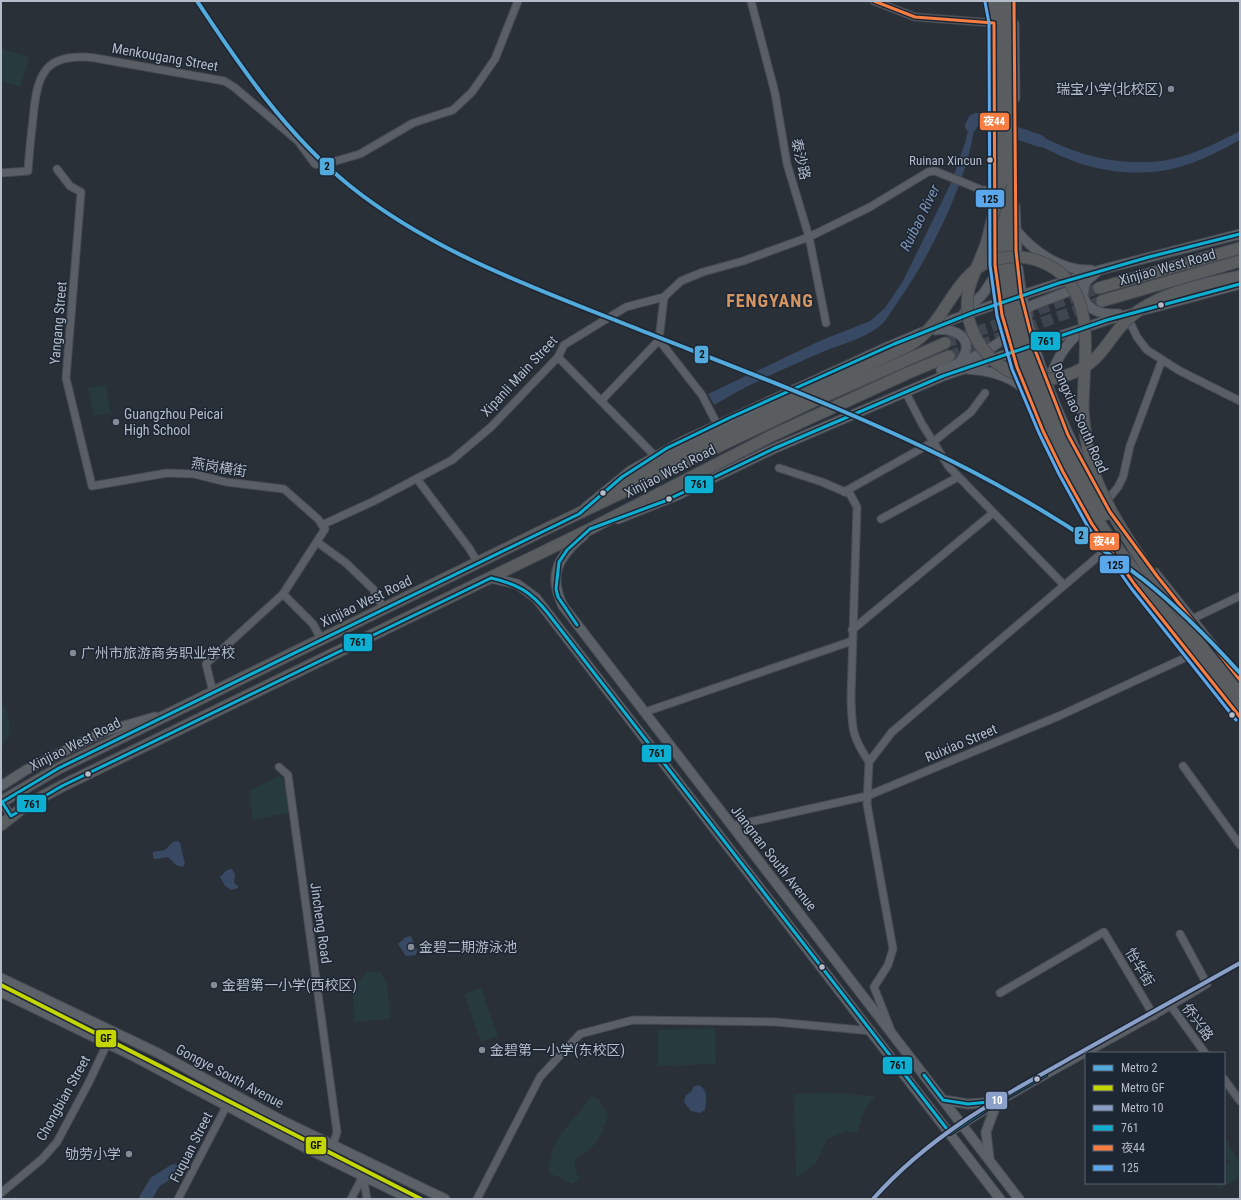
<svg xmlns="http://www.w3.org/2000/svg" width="1241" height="1200" font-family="'Roboto Condensed','Noto Sans SC',sans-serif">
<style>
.green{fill:#273a3e}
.water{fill:#384963}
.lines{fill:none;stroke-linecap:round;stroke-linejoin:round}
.river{stroke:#384963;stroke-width:12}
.highway-tunnel{stroke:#3f454e;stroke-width:11;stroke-dasharray:11 5.5;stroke-linecap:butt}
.minor-casing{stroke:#484c53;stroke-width:9}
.major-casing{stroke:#484c55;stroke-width:11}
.highway-casing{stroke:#474c53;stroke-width:13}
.minor{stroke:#5a5e66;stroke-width:7}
.major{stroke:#5c6168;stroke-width:9}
.highway{stroke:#5a5d60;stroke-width:11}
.highway-bridge-casing{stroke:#474c53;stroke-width:13;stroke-linecap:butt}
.highway-bridge{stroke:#5a5d60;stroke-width:11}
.bus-1-casing{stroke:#1d2633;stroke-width:6}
.bus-2-casing{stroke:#1d2633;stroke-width:6}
.bus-3-casing{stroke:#1d2633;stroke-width:6}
.bus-1{stroke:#0dafd3;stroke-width:3}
.bus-2{stroke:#f77d43;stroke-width:3}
.bus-3{stroke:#5aa8eb;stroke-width:3}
.metro-1-casing{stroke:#1d2633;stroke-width:7}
.metro-2-casing{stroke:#1d2633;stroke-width:7}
.metro-3-casing{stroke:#1d2633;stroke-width:7}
.metro-1{stroke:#53aadc;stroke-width:4}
.metro-2{stroke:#c4d600;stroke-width:4}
.metro-3{stroke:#8aa0c8;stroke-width:4}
.poi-dot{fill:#848b96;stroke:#1d2633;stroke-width:1.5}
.bus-dot{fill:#b4bcc9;stroke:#1d2633;stroke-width:1.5}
.labels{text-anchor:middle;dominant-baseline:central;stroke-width:3;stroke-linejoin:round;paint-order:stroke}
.bus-label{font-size:13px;fill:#b4bcc9;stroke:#1d2633;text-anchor:end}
.street-label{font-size:14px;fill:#b4bcc9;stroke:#1d2633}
.poi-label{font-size:14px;fill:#b4bcc9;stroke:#1d2633;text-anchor:start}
.water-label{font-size:15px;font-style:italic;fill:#7c92b1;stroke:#1d2633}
.district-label{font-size:18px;font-weight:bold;letter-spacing:1px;fill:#d59563;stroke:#1d2633}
.line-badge{stroke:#1d2633;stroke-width:1.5}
.badge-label{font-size:11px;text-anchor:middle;font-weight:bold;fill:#fff}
.pale-badge-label{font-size:11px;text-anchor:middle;font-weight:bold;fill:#111}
</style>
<rect width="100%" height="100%" fill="#2a3038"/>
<g class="green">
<path d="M1,48L29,57L20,87L1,81Z"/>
<path d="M105,385L111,413L94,416L88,388Z"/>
<path d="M1,697C7,716 18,730 1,747Z"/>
<path d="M281,775L286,785L288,813L253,820L249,791Z"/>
<path d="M368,971L381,972L387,985L391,1019L354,1022L353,987Z"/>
<path d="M481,988L498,1036L481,1042L464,994Z"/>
<path d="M715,1028L716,1064L658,1066V1030Z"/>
<path d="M826,1093L875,1096L865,1109L857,1133L847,1131L827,1139L816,1163L796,1177L794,1094Z"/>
<path d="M592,1096L600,1100L608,1117C604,1126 601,1137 594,1145C579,1162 569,1149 579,1180L572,1184L548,1172L552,1151L561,1134Z"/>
<path d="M1224,1135L1240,1164V1177L1218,1189L1215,1183H1224V1166L1229,1163L1224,1155Z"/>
</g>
<g class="water">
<path d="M975,113H981L982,123L975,124C967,182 931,255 897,303C891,312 885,323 876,329C860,340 835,346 818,354C783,369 747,385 714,405L708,394L822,340L870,321L885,308L903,281L952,181L965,143L971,118Z"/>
<path d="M1027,130C1043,137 1059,145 1075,151C1103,161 1142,166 1172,159C1196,154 1218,142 1240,131V140C1220,151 1198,162 1176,168C1146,176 1108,173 1079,163C1061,157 1043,147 1026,139Z"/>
<path d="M178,841L180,843L185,864L182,867L176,865L168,857L156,859L153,858V852L165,850L173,842Z"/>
<path d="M232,869L235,875L234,883L238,886V888L231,890L225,886L220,877L227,870Z"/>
<path d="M411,936L417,950L416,955L406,956L398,944L406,937Z"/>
<path d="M699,1085C709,1091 706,1100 705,1110L700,1113L691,1111L684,1102L686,1095L691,1092L694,1086Z"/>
</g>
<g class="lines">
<g class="river">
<path d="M971,126L974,120L977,119L1040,141"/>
<path d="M145,1199L155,1182L174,1170"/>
</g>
<g class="highway-tunnel">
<path d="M945,343L1099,288"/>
<path d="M949,356L1102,301"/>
</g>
<g class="minor-casing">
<g id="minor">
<path d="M751,1L775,93L787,164L809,237L826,323"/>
<path d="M874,1L915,17L994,23"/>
<path d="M57,169L70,186L81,192L66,378L92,486L167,473L194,474L226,482L284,489L318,519L325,529L283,594L206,664L213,692"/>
<path d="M1,173L28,171C29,154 31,136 33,119C37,74 44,52 95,58L224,81L234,87L298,141L315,164L322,165L360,154L413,123L453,110L472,92L495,59L518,1"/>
<path d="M1127,316L1137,337L1147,350L1180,371L1240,401"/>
<path d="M659,340L702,395L717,424"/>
<path d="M659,340L664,297"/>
<path d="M558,357L655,456"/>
<path d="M905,391L922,424L949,467L1064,585"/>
<path d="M602,400L659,340"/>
<path d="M779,468L822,482L850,494L857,507L851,697C852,728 851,735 869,762"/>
<path d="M417,479L469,548L478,563"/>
<path d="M844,492L933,442L971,412L985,393"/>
<path d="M1105,503L1118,487L1123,477L1130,446L1162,360"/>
<path d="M881,519L958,477"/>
<path d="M322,525L374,501L452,460L491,427L558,357L564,345L626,307L664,297L681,281L703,272L743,261L809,237L870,207L928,172L935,171L982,190H995"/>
<path d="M317,542L346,563L373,589L384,609"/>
<path d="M283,594L313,624L321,639"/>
<path d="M1192,619L1240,596"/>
<path d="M852,630L993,513"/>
<path d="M645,712L852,641"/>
<path d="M1183,766L1240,845"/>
<path d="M279,767L288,775L337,1132L333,1145"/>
<path d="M2,802L11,816"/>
<path d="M732,826L867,796L1059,716L1191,655"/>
<path d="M1000,993L1104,932L1154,1016"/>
<path d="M1171,1006L1205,1053"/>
<path d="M890,1028L874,987L888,965L893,949L867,804L869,762L892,732L1108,548"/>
<path d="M1224,1079L1240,1101"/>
<path d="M950,1133C1032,1078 1123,1036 1207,984L1180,934"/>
<path d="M363,1176L367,1199"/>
<path d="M1,1193L42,1159L57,1142L89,1082L113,1031"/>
<path d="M178,1199L226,1107"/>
<path d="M351,1199L363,1176"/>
<path d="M477,1199L540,1077L580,1034L633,1020L776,1022L872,1031"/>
</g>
</g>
<g class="major-casing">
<g id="major">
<path d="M995,16V196"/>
<path d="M1014,24L1015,98"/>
<path d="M1015,206L1017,252"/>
<path d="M995,222L997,282L1007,336L1017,367L1043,431L1063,472L1108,548L1240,717"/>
<path d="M1016,230C1034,252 1061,271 1091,270"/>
<path d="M1018,268C1027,345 1058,418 1094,485"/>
<path d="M1085,283L1083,296C1088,313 1104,314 1119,314"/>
<path d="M1016,297L1100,270L1240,234"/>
<path d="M1021,312L1033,305L1080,287L1097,272"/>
<path d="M964,313L983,294L996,274"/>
<path d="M935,330C958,327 977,341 959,363"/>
<path d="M967,369C987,370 1011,376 1025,390"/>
<path d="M941,370C964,361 993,351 1010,333"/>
<path d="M1049,385C1053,364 1064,346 1080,332"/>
<path d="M585,508L630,471L683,441L885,348L946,322L1004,301"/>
<path d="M618,519L678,495L773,449L943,376L1107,320L1240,284"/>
<path d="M584,535C559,556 547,574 563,606L1019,1199"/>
<path d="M1155,573L1240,680"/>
<path d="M491,578L517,584L536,598L1000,1199"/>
<path d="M1,786L26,770L103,732L155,717"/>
<path d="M1,978L158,1053L281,1120L445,1199"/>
<path d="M1,992L131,1055L304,1147L410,1199"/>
<path d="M943,1100L968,1104L997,1102"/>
<path d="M989,1158L986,1132L997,1102"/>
</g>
</g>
<g class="highway-casing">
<g id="highway">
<path d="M990,1L994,23"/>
<path d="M1000,1L1001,234L1004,287"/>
<path d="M1009,1L1010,235L1014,286"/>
<path d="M1099,288L1240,248"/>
<path d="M1102,301L1240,261"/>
<path d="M607,494L642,472L684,451L908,346"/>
<path d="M1165,596L1240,690"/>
<path d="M1174,622L1240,705"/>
<path d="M1,802L59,768L546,529L814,401L945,343"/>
<path d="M1,825L25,806L62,786L590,529L771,436L908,373L949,356"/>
</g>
</g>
<use href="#minor" class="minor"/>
<use href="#major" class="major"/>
<use href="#highway" class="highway"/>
<g class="highway-bridge-casing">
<g id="highway-bridge">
<path d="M1001,182C996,202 992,222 987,241C982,257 973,273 969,289C961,323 981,357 1011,372C1032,383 1060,381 1081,369C1102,358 1111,335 1128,319C1158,292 1202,285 1240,276"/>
<path d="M1014,286C1024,362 1064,450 1106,515"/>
<path d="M1004,287C1010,334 1026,377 1046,420C1062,455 1078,490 1099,522C1122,557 1149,589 1174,622"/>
<path d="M908,346C946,325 951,279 988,262C1004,256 1023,255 1039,261C1101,283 1083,357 1083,408C1084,428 1087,448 1092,467C1105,510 1141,558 1165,596"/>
</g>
</g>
<use href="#highway-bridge" class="highway-bridge"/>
<g class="bus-1-casing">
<g id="bus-1">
<path d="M577,625L558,597L556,589L559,562L567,550L590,529L665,501L773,449L943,376L1107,320L1240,284"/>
<path d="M924,1075L943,1100L968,1104L999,1101"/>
<path d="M1045,1075L997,1102L950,1133L547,612C530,591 517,584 491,578L62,786L11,816L2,802L59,768L579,514L622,477L667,448L729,418L894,344L972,313L1059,283L1149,257L1240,234"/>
</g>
</g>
<g class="bus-2-casing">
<g id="bus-2">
<path d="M874,1L915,17L994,23L995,265L1002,315L1017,367L1043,431L1063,472L1092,524L1135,585L1240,717"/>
<path d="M1014,1L1016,251L1021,295L1035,350L1068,435L1110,512L1157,576L1240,680"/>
</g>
</g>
<g class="bus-3-casing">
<path id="bus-3" d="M985,2L989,23L990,265L997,316L1012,369L1039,433L1059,474L1088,527L1131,588L1236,720"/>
</g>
<use href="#bus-1" class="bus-1"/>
<use href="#bus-2" class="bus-2"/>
<use href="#bus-3" class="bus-3"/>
<g class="metro-1-casing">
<path id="metro-1" d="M197,1C241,68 287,135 350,186C435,254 540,290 640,330C815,399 994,463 1144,580C1179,608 1210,640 1240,673"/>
</g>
<g class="metro-2-casing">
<path id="metro-2" d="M1,985L421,1199"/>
</g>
<g class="metro-3-casing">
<path id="metro-3" d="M873,1199C931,1134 999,1098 1074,1056C1129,1025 1185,994 1240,963"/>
</g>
<use href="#metro-1" class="metro-1"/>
<use href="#metro-2" class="metro-2"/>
<use href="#metro-3" class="metro-3"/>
</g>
<g class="poi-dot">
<circle cx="1171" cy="89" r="4"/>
<circle cx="116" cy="422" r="4"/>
<circle cx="73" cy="653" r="4"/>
<circle cx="411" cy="947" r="4"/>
<circle cx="214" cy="985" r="4"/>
<circle cx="482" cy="1050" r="4"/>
<circle cx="129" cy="1154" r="4"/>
</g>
<g class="bus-dot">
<circle cx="990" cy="160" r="3.5"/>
<circle cx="1161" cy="305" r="3.5"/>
<circle cx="603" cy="493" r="3.5"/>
<circle cx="669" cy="499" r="3.5"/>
<circle cx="1232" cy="715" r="3.5"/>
<circle cx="88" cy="774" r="3.5"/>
<circle cx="822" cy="967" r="3.5"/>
<circle cx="1037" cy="1079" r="3.5"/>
</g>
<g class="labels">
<g class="bus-label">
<text x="982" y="160">Ruinan Xincun</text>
</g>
<g class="street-label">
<text transform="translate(165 57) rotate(10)">Menkougang Street</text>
<text transform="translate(801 159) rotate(77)">泰沙路</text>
<text transform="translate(1167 267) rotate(-16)">Xinjiao West Road</text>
<text transform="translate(58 323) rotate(-85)">Yangang Street</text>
<text transform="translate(519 376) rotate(-47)">Xipanli Main Street</text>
<text transform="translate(1080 418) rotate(66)">Dongxiao South Road</text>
<text transform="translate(219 467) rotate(9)">燕岗横街</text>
<text transform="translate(670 471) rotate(-27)">Xinjiao West Road</text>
<text transform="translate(366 601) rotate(-26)">Xinjiao West Road</text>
<text transform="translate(961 743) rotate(-23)">Ruixiao Street</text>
<text transform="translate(75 744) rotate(-27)">Xinjiao West Road</text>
<text transform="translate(774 858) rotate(52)">Jiangnan South Avenue</text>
<text transform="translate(321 923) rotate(82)">Jincheng Road</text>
<text transform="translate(1140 967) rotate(59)">怡华街</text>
<text transform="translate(1198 1022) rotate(54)">侨兴路</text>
<text transform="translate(230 1076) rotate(28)">Gongye South Avenue</text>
<text transform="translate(63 1098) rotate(-61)">Chongbian Street</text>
<text transform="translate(191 1147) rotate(-63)">Fuquan Street</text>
</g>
<g class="poi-label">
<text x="1163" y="89" text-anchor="end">瑞宝小学(北校区)</text>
<text x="124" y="414">Guangzhou Peicai<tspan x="124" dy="16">High School</tspan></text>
<text x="81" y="653">广州市旅游商务职业学校</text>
<text x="419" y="947">金碧二期游泳池</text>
<text x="222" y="985">金碧第一小学(西校区)</text>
<text x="490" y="1050">金碧第一小学(东校区)</text>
<text x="121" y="1154" text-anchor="end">劬劳小学</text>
</g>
<g class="water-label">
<text transform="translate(920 218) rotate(-64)">Ruibao River</text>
</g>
<g class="district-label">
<text x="770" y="300">FENGYANG</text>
</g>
</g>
<g class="line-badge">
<rect x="979" y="112" width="31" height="19" rx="4" fill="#f77d43"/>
<rect x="319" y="157" width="16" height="19" rx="4" fill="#53aadc"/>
<rect x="975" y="189" width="30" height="19" rx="4" fill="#5aa8eb"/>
<rect x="1030" y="331" width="31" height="20" rx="4" fill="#0dafd3"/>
<rect x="694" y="345" width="15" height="19" rx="4" fill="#53aadc"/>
<rect x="684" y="475" width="30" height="19" rx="4" fill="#0dafd3"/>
<rect x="1074" y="526" width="15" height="19" rx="4" fill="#53aadc"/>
<rect x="1089" y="532" width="31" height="19" rx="4" fill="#f77d43"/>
<rect x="1099" y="555" width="31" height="19" rx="4" fill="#5aa8eb"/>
<rect x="343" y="633" width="30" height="19" rx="4" fill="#0dafd3"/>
<rect x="641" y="744" width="31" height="19" rx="4" fill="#0dafd3"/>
<rect x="16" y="794" width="31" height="19" rx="4" fill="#0dafd3"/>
<rect x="95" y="1029" width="22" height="19" rx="4" fill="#c4d600"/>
<rect x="882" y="1056" width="31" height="19" rx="4" fill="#0dafd3"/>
<rect x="985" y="1091" width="23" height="19" rx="4" fill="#8aa0c8"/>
<rect x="305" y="1136" width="22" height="19" rx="4" fill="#c4d600"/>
</g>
<g class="badge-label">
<text x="994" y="125">夜44</text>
<text x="1104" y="545">夜44</text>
<text x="997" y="1104">10</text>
</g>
<g class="pale-badge-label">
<text x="327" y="170">2</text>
<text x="990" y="203">125</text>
<text x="1046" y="345">761</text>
<text x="702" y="358">2</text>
<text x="699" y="488">761</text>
<text x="1081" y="539">2</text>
<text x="1115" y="569">125</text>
<text x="358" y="646">761</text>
<text x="657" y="757">761</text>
<text x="32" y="808">761</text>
<text x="106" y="1042">GF</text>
<text x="898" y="1069">761</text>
<text x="316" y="1149">GF</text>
</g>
<rect width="1241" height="1200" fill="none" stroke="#b4bcc9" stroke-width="4"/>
<rect x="1085" y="1052" width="140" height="132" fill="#1d2633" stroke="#59626f"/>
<rect x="1093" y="1065" width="20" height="6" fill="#53aadc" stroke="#59626f"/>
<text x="1121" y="1072" font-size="12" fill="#b4bcc9">Metro 2</text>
<rect x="1093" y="1085" width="20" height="6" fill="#c4d600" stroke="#59626f"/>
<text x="1121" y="1092" font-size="12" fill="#b4bcc9">Metro GF</text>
<rect x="1093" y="1105" width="20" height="6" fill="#8aa0c8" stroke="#59626f"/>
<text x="1121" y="1112" font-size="12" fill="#b4bcc9">Metro 10</text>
<rect x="1093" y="1125" width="20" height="6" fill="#0dafd3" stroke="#59626f"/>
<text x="1121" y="1132" font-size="12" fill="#b4bcc9">761</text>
<rect x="1093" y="1145" width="20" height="6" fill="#f77d43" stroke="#59626f"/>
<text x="1121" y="1152" font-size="12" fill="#b4bcc9">夜44</text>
<rect x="1093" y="1165" width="20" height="6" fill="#5aa8eb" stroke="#59626f"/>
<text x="1121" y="1172" font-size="12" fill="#b4bcc9">125</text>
</svg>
